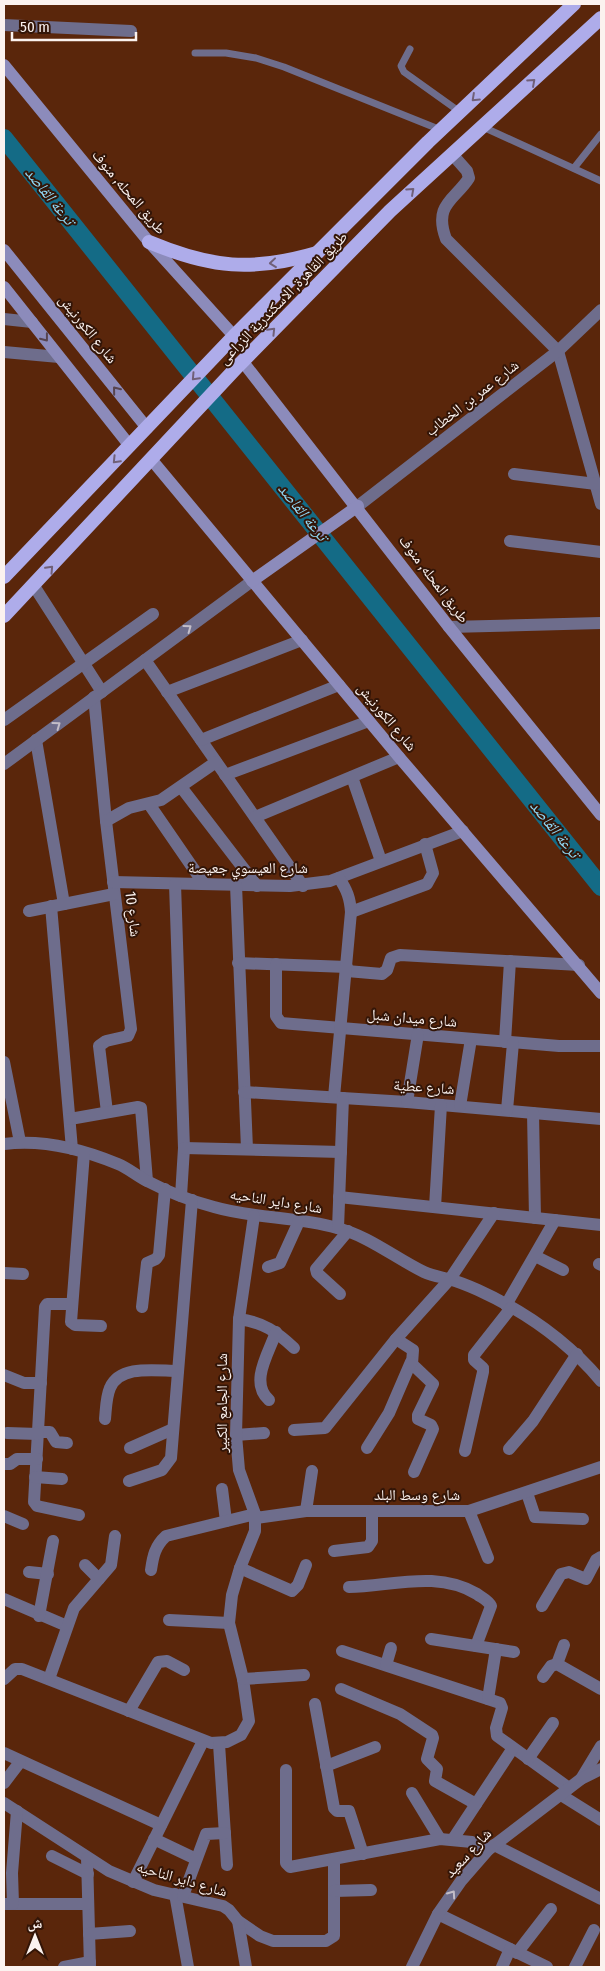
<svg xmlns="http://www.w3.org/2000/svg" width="605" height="1971" font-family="'Fira Sans Condensed','Noto Naskh Arabic',sans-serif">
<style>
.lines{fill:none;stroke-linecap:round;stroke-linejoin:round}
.canal{stroke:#146b86;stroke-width:18}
.service{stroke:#6e6d8c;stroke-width:7}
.minor{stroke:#6e6d8c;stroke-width:12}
.tertiary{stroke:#6e6d8c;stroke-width:12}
.secondary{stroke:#8c8bbb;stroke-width:12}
.trunk{stroke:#aeacea;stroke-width:14}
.oneway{stroke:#706078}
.oneway2{stroke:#57444f}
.oneway3{stroke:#c3bdc7}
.labels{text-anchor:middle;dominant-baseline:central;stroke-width:4;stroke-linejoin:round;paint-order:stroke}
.street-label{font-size:15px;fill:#fbf2ef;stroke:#331507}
.water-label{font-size:16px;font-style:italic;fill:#90d9f6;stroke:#331507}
</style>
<rect width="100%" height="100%" fill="#5a260b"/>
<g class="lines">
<path class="canal" d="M4,138L601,887"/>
<g class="service">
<path d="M410,49L401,66L404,72L460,112"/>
<path d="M195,53H226L256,58L284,67L441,130"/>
<path d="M483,127L601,181"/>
<path d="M574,168L601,134"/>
</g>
<g class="minor">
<path d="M4,25L131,31"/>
<path d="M452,154L467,171L469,178C455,200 433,204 446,239L558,351L601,504"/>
<path d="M4,319L32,322"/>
<path d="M4,352L59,357"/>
<path d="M514,474L596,484"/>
<path d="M358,506L558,351L601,310"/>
<path d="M510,541L601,552"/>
<path d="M34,586L102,692"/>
<path d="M449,627L601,623"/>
<path d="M145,660L303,886"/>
<path d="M167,692L302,640"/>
<path d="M94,697L106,821L131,1029L128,1036L106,1041L99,1046L107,1112"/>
<path d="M4,720L153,614"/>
<path d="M36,740L64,904"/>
<path d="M201,740L339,685"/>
<path d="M4,764L252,581"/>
<path d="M225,775L369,721"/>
<path d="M352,777L381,861"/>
<path d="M181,787L257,886"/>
<path d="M149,804L204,884"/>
<path d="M255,817L399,757"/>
<path d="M106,821L129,808L161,800L216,762"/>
<path d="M113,882L290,886L330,881L463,831"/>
<path d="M175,884L184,1148L181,1196"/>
<path d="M236,885L247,1149"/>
<path d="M51,906L72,1149"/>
<path d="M29,911L114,894"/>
<path d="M351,912L427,884L433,873L425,844"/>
<path d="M238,963L347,967"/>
<path d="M276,964V1016L281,1023L559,1046H601"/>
<path d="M347,971L382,974L387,970L391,958L400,955L579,965"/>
<path d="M505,1042L510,961"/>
<path d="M4,1062L20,1142"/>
<path d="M244,1092L407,1102L601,1119"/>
<path d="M334,1097L351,912C350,898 347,890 339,878"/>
<path d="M407,1102L418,1034"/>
<path d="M460,1106L471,1039"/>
<path d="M507,1110L513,1043"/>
<path d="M533,1113L535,1218"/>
<path d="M70,1119L138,1107L141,1108L147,1181"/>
<path d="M4,1144C42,1139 82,1149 118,1164C128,1168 137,1176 147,1181C168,1192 191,1201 214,1207C255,1219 296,1216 337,1228C369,1236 395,1258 424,1272C432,1276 441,1277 449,1279C459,1282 469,1286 478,1290C524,1311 568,1342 601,1381"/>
<path d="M184,1148L341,1152"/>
<path d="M84,1153L71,1322L75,1325L101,1326"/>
<path d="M339,1197L601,1225"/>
<path d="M435,1207L441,1105"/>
<path d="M338,1228L343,1098"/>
<path d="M535,1256L563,1270"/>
<path d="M599,1264L601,1265"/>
<path d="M268,1267L280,1263L300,1219"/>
<path d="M4,1273L23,1274"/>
<path d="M340,1294L317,1273L316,1269L348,1231"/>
<path d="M72,1304H47L45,1307L34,1502L37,1506L79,1515"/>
<path d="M506,1305L555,1220"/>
<path d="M142,1307L147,1263L156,1259L159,1255L165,1189"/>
<path d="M239,1319C263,1322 277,1332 294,1348"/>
<path d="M396,1339L413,1350L412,1364L433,1384L418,1415V1419L431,1425L433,1429L414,1472"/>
<path d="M4,1375L24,1383H41"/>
<path d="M269,1400C249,1382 269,1353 276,1332"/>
<path d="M105,1419C106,1409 106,1397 110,1388C120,1364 157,1371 178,1371"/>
<path d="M294,1430L325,1428L396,1339L450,1279L494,1213"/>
<path d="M38,1432H50L56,1442L67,1443"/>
<path d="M7,1433L38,1434"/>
<path d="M236,1435L264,1433"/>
<path d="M130,1448L173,1429"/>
<path d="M367,1448L389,1413L411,1362"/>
<path d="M509,1449L533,1421L577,1354"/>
<path d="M465,1451L483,1372V1368L474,1360V1355L511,1308"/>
<path d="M4,1464H10L17,1459H37"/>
<path d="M35,1477L62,1479"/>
<path d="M129,1481L162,1470L171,1458L192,1200"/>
<path d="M222,1489L226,1521"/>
<path d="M527,1493L535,1517L583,1519"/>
<path d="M306,1511L312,1471"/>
<path d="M469,1511L488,1558"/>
<path d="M4,1516L23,1524"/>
<path d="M256,1518L306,1511H469L601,1467"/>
<path d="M334,1551L368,1547L372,1541V1511"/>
<path d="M85,1565L99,1579"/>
<path d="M240,1568L292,1591L298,1585L306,1565"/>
<path d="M151,1570C153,1556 155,1546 166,1536L255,1514"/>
<path d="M29,1572L48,1574"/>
<path d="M349,1587C392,1586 437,1570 477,1594C482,1598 488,1600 491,1606L476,1646"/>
<path d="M4,1599L67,1626"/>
<path d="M542,1606L561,1574L569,1572L586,1579L596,1560L601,1557"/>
<path d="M39,1616L53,1541"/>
<path d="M169,1620L229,1623"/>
<path d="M431,1639L514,1652"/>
<path d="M342,1651L500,1703L502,1708L496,1728L497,1736L569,1788"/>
<path d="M557,1664L564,1645"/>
<path d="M386,1665L391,1648"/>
<path d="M543,1677L551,1666L557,1664L601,1689"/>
<path d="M4,1679L15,1669H22L211,1743L227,1742L241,1735L249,1721L243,1679L229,1623L232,1595L240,1568L255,1531V1514L239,1470L236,1435L239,1319L254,1216"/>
<path d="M49,1679L74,1608L111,1565L115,1536"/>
<path d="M243,1679L304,1675"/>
<path d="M341,1689L400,1714L432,1735L433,1738L427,1759L437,1769L435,1781L476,1804"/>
<path d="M488,1699L496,1649"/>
<path d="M315,1704L334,1808L337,1811H349L363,1854"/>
<path d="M129,1711L158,1662L167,1661L184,1670"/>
<path d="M219,1744L227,1865"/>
<path d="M4,1753L161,1825"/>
<path d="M528,1759L553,1723"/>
<path d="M326,1766L375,1747"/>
<path d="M286,1770V1863L290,1867L440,1839L472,1842L488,1850"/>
<path d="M581,1779L601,1746"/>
<path d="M4,1783L20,1762"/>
<path d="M412,1793L440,1839"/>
<path d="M561,1795L601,1820"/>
<path d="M4,1803L109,1871L154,1890L223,1906L229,1910L238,1921L260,1936L273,1941H326L334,1936V1859"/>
<path d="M154,1839L196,1859"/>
<path d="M453,1839L513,1748"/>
<path d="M494,1845L601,1899"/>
<path d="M52,1856L88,1874"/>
<path d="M87,1858L90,1967"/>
<path d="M133,1882L203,1741"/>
<path d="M334,1891L371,1890"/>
<path d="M175,1894L188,1967"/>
<path d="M183,1896L206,1834L225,1833"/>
<path d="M4,1904H88"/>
<path d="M13,1904L12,1873L17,1811"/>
<path d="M438,1914L547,1967"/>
<path d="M238,1921L246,1967"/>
<path d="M89,1934L130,1931"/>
<path d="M517,1953L551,1909"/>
<path d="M64,1967L90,1962"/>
<path d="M502,1967L510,1949"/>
<path d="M575,1967L594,1930"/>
</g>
<path class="tertiary" d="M412,1967L438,1914L461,1881L488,1850L581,1779L601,1769"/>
<g class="secondary">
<path d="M4,65L149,242L234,336"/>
<path d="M4,250L147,428"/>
<path d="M4,287L130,446"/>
<path d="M243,362L449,627L601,815"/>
<path d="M151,459L399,757L601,993"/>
<path d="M252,581L358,506"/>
</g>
<g class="trunk">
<path d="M149,242C211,268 252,272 317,253"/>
<path d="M4,577L234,336L428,142L574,4"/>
<path d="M4,616L238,366L390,211L601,18"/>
</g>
</g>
<defs><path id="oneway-chevron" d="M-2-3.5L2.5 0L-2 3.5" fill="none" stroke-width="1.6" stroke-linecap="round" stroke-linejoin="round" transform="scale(1.25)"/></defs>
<g class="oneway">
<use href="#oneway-chevron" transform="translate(532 82) rotate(-42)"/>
<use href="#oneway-chevron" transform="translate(475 98) rotate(137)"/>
<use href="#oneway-chevron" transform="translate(411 191) rotate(-42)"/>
<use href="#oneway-chevron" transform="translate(273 263) rotate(174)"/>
<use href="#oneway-chevron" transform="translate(272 331) rotate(-46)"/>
<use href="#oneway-chevron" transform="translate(195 377) rotate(133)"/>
<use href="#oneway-chevron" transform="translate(116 460) rotate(134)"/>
<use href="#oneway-chevron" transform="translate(50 569) rotate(-47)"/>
</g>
<g class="oneway2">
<use href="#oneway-chevron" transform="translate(45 338) rotate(52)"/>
<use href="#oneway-chevron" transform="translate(116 390) rotate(-129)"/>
</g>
<g class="oneway3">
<use href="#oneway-chevron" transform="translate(188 628) rotate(-36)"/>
<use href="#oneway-chevron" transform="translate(57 725) rotate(-36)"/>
<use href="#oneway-chevron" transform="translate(452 1894) rotate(-55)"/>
</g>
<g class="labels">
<g class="street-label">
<text transform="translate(129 192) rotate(50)">طريق المحله, منوف</text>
<text transform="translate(283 298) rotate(-46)">طريق القاهرة, الاسكندرية الزراعى</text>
<text transform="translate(88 329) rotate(51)">شارع الكورنيش</text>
<text transform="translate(472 398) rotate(-38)">شارع عمر بن الخطاب</text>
<text transform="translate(434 579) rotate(53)">طريق المحله, منوف</text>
<text transform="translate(387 717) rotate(50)">شارع الكورنيش</text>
<text x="248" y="868">شارع العيسوي جعيصة</text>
<text transform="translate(133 914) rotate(83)">شارع 10</text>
<text transform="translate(412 1018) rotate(5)">شارع ميدان شبل</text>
<text transform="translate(424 1087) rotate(4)">شارع عطية</text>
<text transform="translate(276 1201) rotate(9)">شارع داير الناحيه</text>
<text transform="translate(222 1403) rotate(-90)">شارع الجامع الكبير</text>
<text x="417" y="1495">شارع وسط البلد</text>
<text transform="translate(468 1853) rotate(-47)">شارع سعيد</text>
<text transform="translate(182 1879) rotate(16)">شارع داير الناحيه</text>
</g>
<g class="water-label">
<text transform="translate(50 196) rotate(51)">ترعة القاصد</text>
<text transform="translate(303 512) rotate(51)">ترعة القاصد</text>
<text transform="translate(555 829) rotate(51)">ترعة القاصد</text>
</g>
</g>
<rect width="605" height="1971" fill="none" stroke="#fbf2ef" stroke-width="10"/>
<g transform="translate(35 1936)" stroke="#331507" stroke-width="4" paint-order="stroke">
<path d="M0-4L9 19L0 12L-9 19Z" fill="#fbf2ef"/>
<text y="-8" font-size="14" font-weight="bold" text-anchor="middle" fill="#fbf2ef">ش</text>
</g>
<path d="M12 32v8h124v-8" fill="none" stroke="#fbf2ef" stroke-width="2.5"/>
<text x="20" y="32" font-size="15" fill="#fbf2ef" stroke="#331507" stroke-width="4" paint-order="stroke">50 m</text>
</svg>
